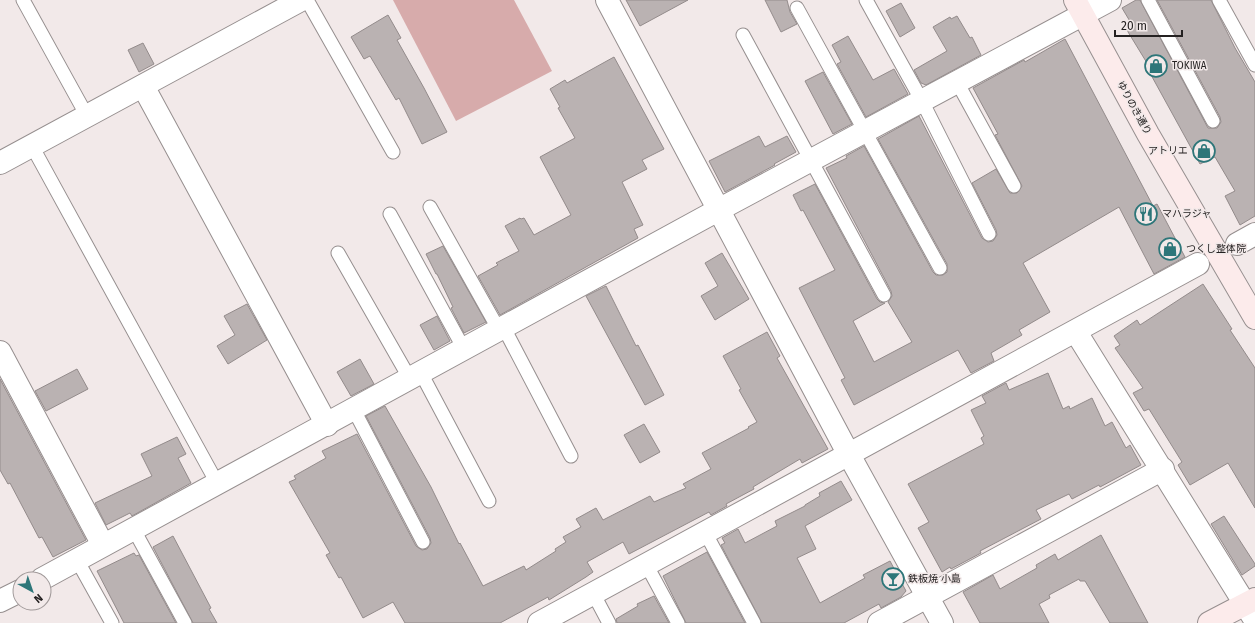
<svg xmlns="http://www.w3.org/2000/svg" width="1255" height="623" font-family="'Fira Sans','Noto Sans JP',sans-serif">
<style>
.green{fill:#d7abab}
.building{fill:#bab2b2;stroke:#938b8b}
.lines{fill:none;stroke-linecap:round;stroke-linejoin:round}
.lane-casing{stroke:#968f8f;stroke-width:15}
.street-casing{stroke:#968f8f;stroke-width:24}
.secondary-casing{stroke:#968f8f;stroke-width:24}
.lane{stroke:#fff;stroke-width:13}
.street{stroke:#fff;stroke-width:22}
.secondary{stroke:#fcebeb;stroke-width:22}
.labels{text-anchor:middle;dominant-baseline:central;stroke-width:3;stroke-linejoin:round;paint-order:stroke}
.poi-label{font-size:10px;fill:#242121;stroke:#f2e9e9;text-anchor:start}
.street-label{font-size:10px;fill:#242121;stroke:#f2e9e9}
</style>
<rect width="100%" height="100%" fill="#f2e9e9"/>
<path class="green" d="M393,0H514L552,71L456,121Z"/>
<g class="building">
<path d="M626,0H688L640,26Z"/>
<path d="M765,0H787L790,12L797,24L781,32Z"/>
<path d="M1136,0H1140L1208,128H1217L1221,122L1220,117L1157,0H1211L1235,48L1255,82V216L1240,225L1225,196L1235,191L1215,157L1200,164L1145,64L1147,63L1125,27L1131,23L1122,8Z"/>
<path d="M901,3L915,28L900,37L886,11Z"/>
<path d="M388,15L401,38L397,40L424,88L447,132L422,144L399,98L396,100L370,56L364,59L351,37Z"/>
<path d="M957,16L970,38L972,37L981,55L926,85L921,83L914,70L947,51L933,27L950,17L951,19Z"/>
<path d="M848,36L873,80L894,69L908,94L866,117L837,64L841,62L832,45Z"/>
<path d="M1065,39L1153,206L1157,204L1185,257L1154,274L1119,207L1023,263L1050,312L1019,330L1022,335L991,353L994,361L971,373L958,350L854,405L841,380L845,378L799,288L835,270L803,210L801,211L793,195L815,184L877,299L880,302L885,303L853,321L874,362L912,342L888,302L892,296L891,291L826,168L847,158L846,156L864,146L933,272L936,275H943L947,272V264L878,139L919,116L982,238L988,242L993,241L997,235L996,230L972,183L996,169L1010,193H1017L1022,186L995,135L998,134L973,88L1024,60L1025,62Z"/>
<path d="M143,43L154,64L139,72L128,50Z"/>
<path d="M614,57L664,149L642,160L647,169L622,182L643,225L634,229L638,238L500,315L478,276L498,265L496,263L519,251L505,226L520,218L521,219L524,218L534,235L571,215L540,157L575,138L558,108L560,107L550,89L565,80L567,83Z"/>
<path d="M823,72L852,124L833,134L805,81Z"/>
<path d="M759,136L765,147L787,136L796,152L774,164L775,165L725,192L709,161Z"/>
<path d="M443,246L486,322L464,333L451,308L453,307L437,274H436L426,254Z"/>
<path d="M722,253L749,299L715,320L701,296L718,286L705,263Z"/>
<path d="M1203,284L1232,329L1230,330L1255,368V508L1228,463L1190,485L1178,465L1182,462L1149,409L1144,411L1133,393L1143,388L1115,348L1120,345L1114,336L1137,320L1140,325Z"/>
<path d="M606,286L636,346L638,345L664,395L645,405L586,296Z"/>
<path d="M247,304L267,340L228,364L217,346L235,335L224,316Z"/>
<path d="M437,316L450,341L434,350L420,325Z"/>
<path d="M767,332L780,356L777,358L828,449L802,463L800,459L753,487L754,489L726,504L727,506L711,515L709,512L629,554L623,542L587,562L593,572L586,577L549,600L548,597L500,623H405L393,602L363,618L341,577L339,578L326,555L330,553L289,482L296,479L294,476L326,458L322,451L357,434L416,546L422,550L427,549L431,543L430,538L366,416L385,406L431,487L459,544L460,543L483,586L524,566L526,570L556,551L555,549L566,542L563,537L581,527L576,519L596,508L603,520L650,496L654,502L686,488L683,484L711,469L702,453L749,428L748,427L757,422L739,390L741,389L723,356Z"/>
<path d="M360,359L374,384L351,396L337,372Z"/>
<path d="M77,369L88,389L46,411L35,391Z"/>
<path d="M1048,373L1063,409L1069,406L1070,409L1092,398L1105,426L1112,422L1126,448L1130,445L1141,465L1100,487L1099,485L1072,499L1069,494L1036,510L1041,519L980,551L981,553L951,569L950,567L942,572L918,528L929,522L908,484L984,444L981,438L984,436L971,410L986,403L982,396L1006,383L1009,390Z"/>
<path d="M0,379L86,540L53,557L42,537L39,538L10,483L8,484L0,470Z"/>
<path d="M644,424L660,452L640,463L624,435Z"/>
<path d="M177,437L186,454L178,458L191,483L132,516L130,513L106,525L95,503L152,476L141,454Z"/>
<path d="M841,481L852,500L805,526L816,549L797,558L820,603L865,578L863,575L890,561L906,591L901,597L881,608L879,604L844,623H762L721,545L725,543L722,538L738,529L745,543L777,526L775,521L805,506V505L820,496L819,493Z"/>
<path d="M1224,516L1255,564V566L1242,575L1211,524Z"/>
<path d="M1101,535L1148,623H1110L1085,581H1080L1079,579L1049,595L1050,598L1039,604L1049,623H980L963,592L993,575L1000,589L1037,568L1036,565L1055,554L1058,560Z"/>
<path d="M173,536L211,608L209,609L217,623H193L153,547Z"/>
<path d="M707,552L745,623H686L663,576Z"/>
<path d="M134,553L136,556L139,555L176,623H124L97,571Z"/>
<path d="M654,596L669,623H617L616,619L638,606L637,604Z"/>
</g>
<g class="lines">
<g class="lane-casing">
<g id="lane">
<path d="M23,0L87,116"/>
<path d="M307,0L393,152"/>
<path d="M866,0L922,101L989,234"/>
<path d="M1148,0L1213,121"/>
<path d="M1219,0L1255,65"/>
<path d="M797,8L940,268"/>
<path d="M743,35L884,295"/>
<path d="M957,82L1014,186"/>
<path d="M32,146L217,483"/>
<path d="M430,207L499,330"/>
<path d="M390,214L464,349"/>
<path d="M338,253L410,379"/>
<path d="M504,328L571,456"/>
<path d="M421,373L489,501"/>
<path d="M354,410L423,542"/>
<path d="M133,528L185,623"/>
<path d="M705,532L754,623"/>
<path d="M77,560L112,623"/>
<path d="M646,564L678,623"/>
<path d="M593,593L609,623"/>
</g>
</g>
<g class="street-casing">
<g id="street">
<path d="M607,0L848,453L942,623"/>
<path d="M143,86L327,425"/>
<path d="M0,163L301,0"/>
<path d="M1237,244L1255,234"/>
<path d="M1076,332L1255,620"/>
<path d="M0,352L103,545"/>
<path d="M42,579L720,209L1110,0"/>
<path d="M0,601L20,591"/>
<path d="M539,623L1198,264"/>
<path d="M879,623L1163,469"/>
</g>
</g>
<g class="secondary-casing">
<g id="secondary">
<path d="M1075,0L1148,134L1255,318"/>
<path d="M1209,623L1255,599"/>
</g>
</g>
<use href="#lane" class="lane"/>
<use href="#street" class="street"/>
<use href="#secondary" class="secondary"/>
</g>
<defs>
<g id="shop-ring" transform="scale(1.15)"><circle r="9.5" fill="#f2e9e9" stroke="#2d7679" stroke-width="1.5"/><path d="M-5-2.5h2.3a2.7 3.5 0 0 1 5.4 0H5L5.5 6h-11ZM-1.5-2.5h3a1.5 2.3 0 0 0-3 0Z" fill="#2d7679"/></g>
<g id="restaurant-ring" transform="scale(1.15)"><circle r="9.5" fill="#f2e9e9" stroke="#2d7679" stroke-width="1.5"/><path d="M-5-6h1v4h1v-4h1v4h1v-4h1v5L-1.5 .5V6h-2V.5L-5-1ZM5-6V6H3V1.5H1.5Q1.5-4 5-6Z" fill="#2d7679"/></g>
<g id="bar-ring" transform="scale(1.15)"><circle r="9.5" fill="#f2e9e9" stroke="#2d7679" stroke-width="1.5"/><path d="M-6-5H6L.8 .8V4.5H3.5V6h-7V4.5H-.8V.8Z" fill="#2d7679"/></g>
</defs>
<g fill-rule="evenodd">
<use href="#shop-ring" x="1156" y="66"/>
<use href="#shop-ring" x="1204" y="151"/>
<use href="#restaurant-ring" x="1146" y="214"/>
<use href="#shop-ring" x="1170" y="249"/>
<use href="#bar-ring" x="893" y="579"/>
</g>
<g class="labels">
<g class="poi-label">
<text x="1172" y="66">TOKIWA</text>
<text x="1188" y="151" text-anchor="end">アトリエ</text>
<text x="1162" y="214">マハラジャ</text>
<text x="1186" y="249">つくし整体院</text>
<text x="908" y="579">鉄板焼 小島</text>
</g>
<g class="street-label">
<text transform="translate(1134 108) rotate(61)">ゆりのき通り</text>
</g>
</g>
<g transform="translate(32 591) rotate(140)"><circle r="19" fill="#f2e9e9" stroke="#a09999"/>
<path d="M0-3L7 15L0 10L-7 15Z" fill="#2d7679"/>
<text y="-6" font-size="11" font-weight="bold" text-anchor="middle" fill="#242121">N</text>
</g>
<path d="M1115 30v6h67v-6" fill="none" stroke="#242121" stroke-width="2"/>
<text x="1121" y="30" font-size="12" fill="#242121" stroke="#f2e9e9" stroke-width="3" paint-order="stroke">20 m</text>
</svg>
